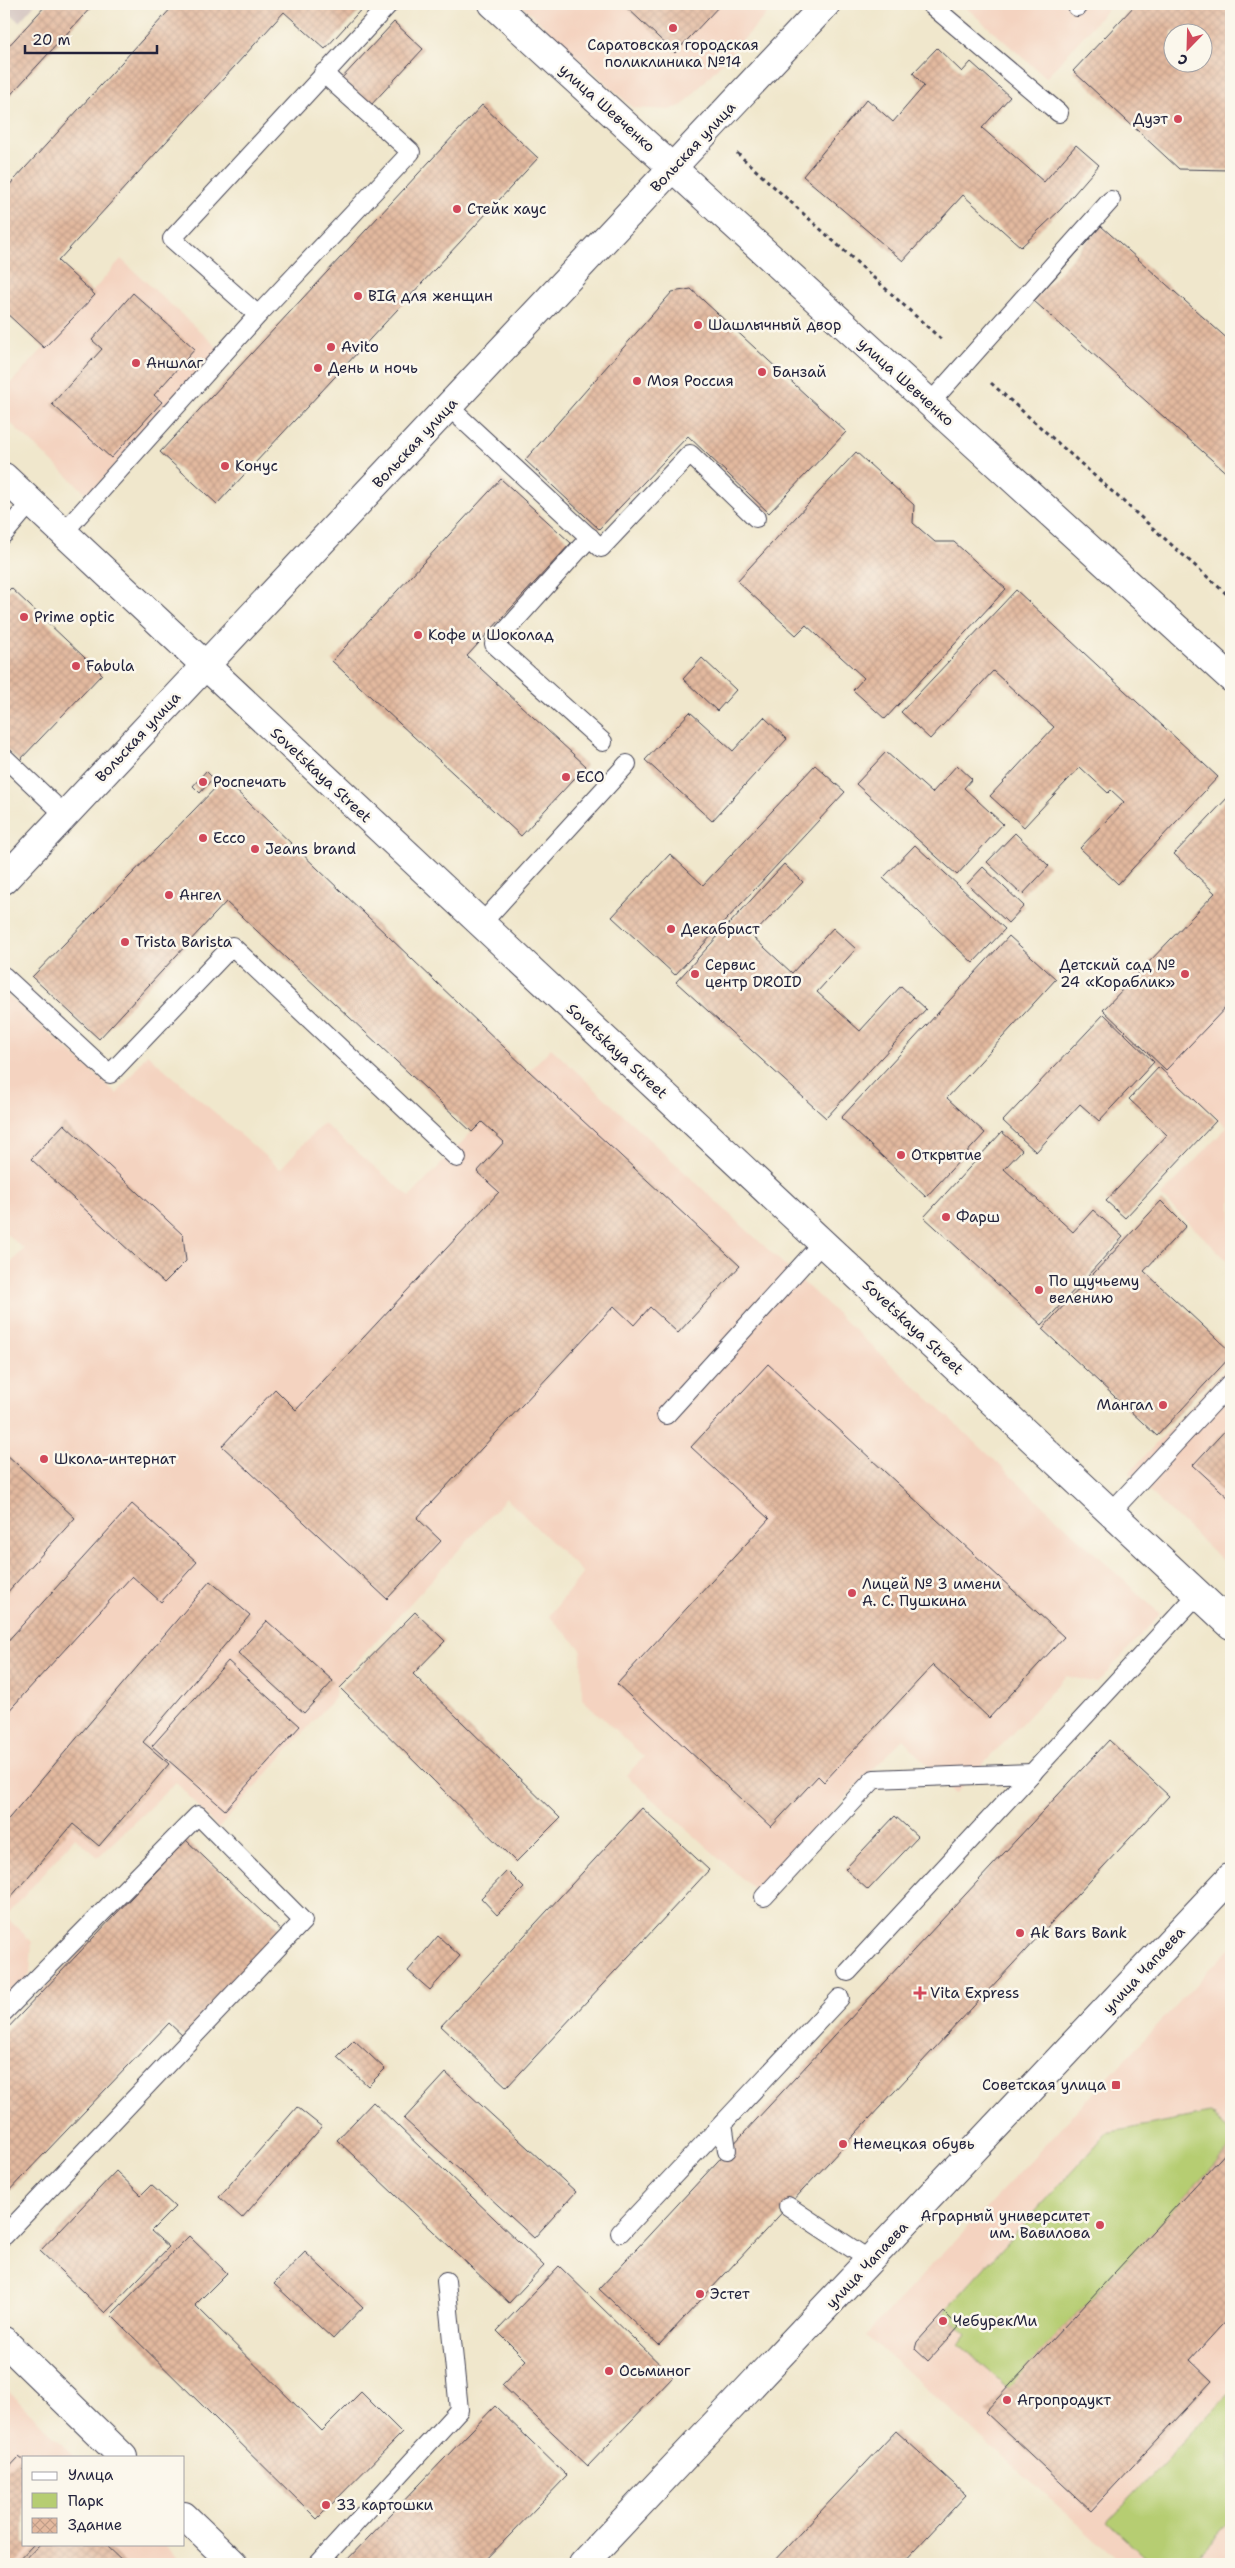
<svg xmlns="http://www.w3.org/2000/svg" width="1235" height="2568" font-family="'Shantell Sans',sans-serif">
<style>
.built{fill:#f4d3c0}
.industrial{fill:#d0c0bc}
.green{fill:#b6cd72;stroke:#6c7856}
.building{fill:url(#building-cross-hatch);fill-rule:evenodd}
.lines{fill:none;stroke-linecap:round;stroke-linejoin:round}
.lane-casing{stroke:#414051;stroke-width:20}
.street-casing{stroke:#414051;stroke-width:30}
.secondary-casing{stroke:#414051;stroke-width:30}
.path{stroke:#414051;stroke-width:3;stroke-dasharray:4 4;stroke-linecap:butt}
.lane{stroke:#fff;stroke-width:18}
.street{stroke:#fff;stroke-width:28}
.secondary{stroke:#fff;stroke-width:28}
.poi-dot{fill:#d1495b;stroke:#fbf7ec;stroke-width:2}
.labels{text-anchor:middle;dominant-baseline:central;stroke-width:5;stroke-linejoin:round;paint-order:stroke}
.poi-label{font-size:15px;fill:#22223b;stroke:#fbf7ec;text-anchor:start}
.street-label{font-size:15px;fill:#22223b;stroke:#fbf7ec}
</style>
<defs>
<pattern id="building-cross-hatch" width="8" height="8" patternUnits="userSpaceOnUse" patternTransform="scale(1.25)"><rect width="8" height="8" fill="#e3b99f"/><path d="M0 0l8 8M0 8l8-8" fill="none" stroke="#c29f8a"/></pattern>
</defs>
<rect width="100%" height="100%" fill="#fbf7ec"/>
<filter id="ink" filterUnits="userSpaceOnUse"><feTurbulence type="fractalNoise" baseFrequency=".02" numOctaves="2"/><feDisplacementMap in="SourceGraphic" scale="10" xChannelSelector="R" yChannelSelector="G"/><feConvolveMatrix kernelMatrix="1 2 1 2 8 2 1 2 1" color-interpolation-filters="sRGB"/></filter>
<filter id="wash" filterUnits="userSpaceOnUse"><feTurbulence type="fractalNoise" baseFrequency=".0096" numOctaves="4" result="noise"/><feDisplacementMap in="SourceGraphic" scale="20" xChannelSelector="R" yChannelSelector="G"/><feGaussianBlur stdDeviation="1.12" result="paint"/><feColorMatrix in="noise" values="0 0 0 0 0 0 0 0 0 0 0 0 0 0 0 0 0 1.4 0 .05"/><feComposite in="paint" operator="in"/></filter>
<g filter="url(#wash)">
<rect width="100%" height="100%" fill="#f0e7cc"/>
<g class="built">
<path d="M520,4H776L683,105L669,110L633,108Z"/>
<path d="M962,4H1112L1046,78Z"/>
<path d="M121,259L219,349L88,495L4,417V390L94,295L92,292Z"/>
<path d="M1231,794V1264L1161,1196L1227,1127L1103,1010L1215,893L1174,854Z"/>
<path d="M4,992L117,1094L147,1054L280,1169L323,1123L410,1197L551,1048L1160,1614L1097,1683L1066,1676L955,1794L903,1739L755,1890L626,1775L644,1757L582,1699L581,1649L549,1616L583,1573L506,1498L336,1685L335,1697L218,1829L176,1782L98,1857L75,1837L6,1917L32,1942L30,1975L4,2002V1270L24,1249L4,1232Z"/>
<path d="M1231,1363V1568L1129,1473Z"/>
<path d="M1231,1947V2564H1123L866,2335Z"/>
<path d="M4,2387L75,2457H24V2544H163L183,2564H4Z"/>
</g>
<path class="industrial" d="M4,4H35L19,22L4,8Z"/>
<g class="green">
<path d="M1210,2113L1231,2132V2147L1008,2388L959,2344L967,2334L944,2312L1107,2133Z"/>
<path d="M1231,2391V2519L1189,2564H1153L1108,2522Z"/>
</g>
<g id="blocks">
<g class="building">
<path d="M47,4H94L4,102V51Z"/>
<path d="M175,4H366L325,49L284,12L58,261L95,295L44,348L4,311V191Z"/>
<path d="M623,4H721L675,53Z"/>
<path d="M1136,4H1231L1230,170L1179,169L1073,71ZM1172,32H1202V62H1172Z"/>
<path d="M394,22L423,49L370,106L341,79Z"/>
<path d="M937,48L962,72L971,62L1010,97L982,128L1044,182L1076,145L1099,165L1061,209L1021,247L963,195L903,261L803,176L867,99L893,122L924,86L913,73Z"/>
<path d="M482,105L538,158L217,504L160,452Z"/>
<path d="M1101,226L1231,342V477L1034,301Z"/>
<path d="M691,289L846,432L769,513L688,436L599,529L525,460L672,292Z"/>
<path d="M133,293L195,349L154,395L162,402L111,458L52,404L102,349L92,340Z"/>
<path d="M856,452L914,505L913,523L935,542H954L1006,589L885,719L853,690L864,678L806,625L796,635L737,581Z"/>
<path d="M501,479L571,543L467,656L586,766L521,836L332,661Z"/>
<path d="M11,588L102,674L19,761L4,747V595Z"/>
<path d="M1016,590L1218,777L1118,884L1080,848L1124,802L1111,790L1108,793L1080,767L1024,827L990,796L1054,727L993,671L930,739L901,712Z"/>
<path d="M702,658L736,690L717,711L683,679Z"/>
<path d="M690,712L733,751L764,717L787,739L712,821L645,760Z"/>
<path d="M886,752L932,793L957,765L972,779L964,788L1003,824L957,875L856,784Z"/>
<path d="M815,765L845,792L675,975L612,917L670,854L703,885Z"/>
<path d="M206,771L213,778L200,793L193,786Z"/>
<path d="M224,779L529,1071L740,1266L678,1333L650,1307L634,1325L614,1306L417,1518L441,1541L387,1599L222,1446L275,1389L296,1410L499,1192L477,1172L504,1142L482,1122L472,1132L226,902L99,1039L32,977Z"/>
<path d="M1231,794V1002L1166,1070L1103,1010L1215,893L1174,854Z"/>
<path d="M1015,833L1049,866L1022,895L987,862Z"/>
<path d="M915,845L1005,929L973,963L883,878Z"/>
<path d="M784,864L803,882L752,936L792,973L833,928L856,949L817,992L860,1031L901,986L926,1009L826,1118L676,982Z"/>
<path d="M983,867L1024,906L1008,923L967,884Z"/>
<path d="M1009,936L1056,979L947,1098L985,1133L926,1197L841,1118Z"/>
<path d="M1104,1014L1154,1062L1099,1121L1080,1104L1036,1152L1003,1121Z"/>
<path d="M1159,1067L1216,1121L1125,1218L1106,1201L1167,1135L1129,1099Z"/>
<path d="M64,1124L183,1235L186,1261L164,1283L31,1159Z"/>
<path d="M1002,1132L1022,1150L1004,1169L1073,1232L1093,1210L1123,1237L1042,1325L924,1217Z"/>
<path d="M1161,1201L1186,1226L1144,1271L1231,1352V1356L1157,1436L1042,1329Z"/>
<path d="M768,1364L1064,1637L989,1718L933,1665L824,1782L818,1776L771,1827L617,1684L769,1519L691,1447Z"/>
<path d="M1231,1424V1500L1193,1465Z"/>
<path d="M4,1452L75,1518L4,1596Z"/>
<path d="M132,1504L197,1562L161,1602L132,1576L4,1716V1645Z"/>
<path d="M210,1581L250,1615L143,1742L169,1764L99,1846L73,1824L5,1904L4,1824Z"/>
<path d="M415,1612L445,1641L413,1674L560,1818L516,1862L340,1688Z"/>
<path d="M267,1621L333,1681L304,1713L238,1653Z"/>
<path d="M228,1661L300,1726L225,1810L152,1746Z"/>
<path d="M1109,1740L1169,1796L659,2345L599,2289Z"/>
<path d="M642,1808L709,1870L507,2087L441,2026Z"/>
<path d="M895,1816L918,1837L868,1890L845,1869Z"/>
<path d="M186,1840L284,1933L184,2037L169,2023L4,2196V2032Z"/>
<path d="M507,1871L524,1888L497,1915L481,1898Z"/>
<path d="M438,1936L460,1956L430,1990L408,1971Z"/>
<path d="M354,2040L385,2069L368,2086L337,2057Z"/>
<path d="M446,2073L576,2192L534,2238L404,2119Z"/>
<path d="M373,2102L544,2266L509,2303L337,2140Z"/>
<path d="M297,2107L322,2127L242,2218L219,2197Z"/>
<path d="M1231,2147V2315L1190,2360L1212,2381L1091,2511L985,2412Z"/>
<path d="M116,2171L141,2195L151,2185L175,2207L151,2231L169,2247L105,2313L40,2251Z"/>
<path d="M189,2236L227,2273L195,2305L322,2431L361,2392L402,2433L317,2519L111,2315Z"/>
<path d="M305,2252L363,2307L333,2339L274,2284Z"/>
<path d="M559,2266L673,2377L588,2466L502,2385L526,2360L497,2331Z"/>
<path d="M944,2312L959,2327L928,2361L915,2349L917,2342Z"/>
<path d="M495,2406L567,2476L482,2564H345L344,2563Z"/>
<path d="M896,2431L966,2495L902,2564H771Z"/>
<path d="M19,2457L24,2461V2544H34L15,2564H4V2473Z"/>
<path d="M40,2544H105L126,2564H21Z"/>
</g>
</g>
</g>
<g filter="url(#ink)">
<use href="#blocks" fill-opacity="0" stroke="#414051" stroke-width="1"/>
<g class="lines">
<g class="lane-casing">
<g id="lane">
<path d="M930,4L1059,113"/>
<path d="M1077,7L1079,4"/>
<path d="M258,315L172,239L389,4"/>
<path d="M930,403L1111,200"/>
<path d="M449,407L601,548L690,454L756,518"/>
<path d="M63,533L258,315L411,152L323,73"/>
<path d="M4,534L31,502"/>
<path d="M590,537L494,644L603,742"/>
<path d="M4,757L65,815"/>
<path d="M481,924L627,764"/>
<path d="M4,976L110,1074L232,946L457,1158"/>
<path d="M666,1415L822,1243"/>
<path d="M1112,1511L1231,1383"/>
<path d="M764,1897L874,1779L1033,1773"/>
<path d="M848,1972L1198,1594"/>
<path d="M4,2012L198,1815L303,1921L4,2236"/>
<path d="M723,2123L727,2150"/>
<path d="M788,2206L871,2261"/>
<path d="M620,2233L840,1998"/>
<path d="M318,2564L459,2410L446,2281"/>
</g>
</g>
<g class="street-casing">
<g id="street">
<path d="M493,4L1231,678"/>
<path d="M4,477L1231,1625"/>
<path d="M4,880L826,4"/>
<path d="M4,2341L123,2457"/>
<path d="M184,2516L234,2564"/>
</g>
</g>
<g class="secondary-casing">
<path id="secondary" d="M583,2564L1231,1877"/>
</g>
<g class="path">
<path d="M737,153L943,341"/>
<path d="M991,383L1231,598"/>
</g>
<use href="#lane" class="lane"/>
<use href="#street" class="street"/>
<use href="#secondary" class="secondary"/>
</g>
</g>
<g class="poi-dot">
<circle cx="673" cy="28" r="5"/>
<circle cx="1178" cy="119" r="5"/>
<circle cx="457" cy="209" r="5"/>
<circle cx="358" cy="296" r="5"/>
<circle cx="698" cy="325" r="5"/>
<circle cx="331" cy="347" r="5"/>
<circle cx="136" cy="363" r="5"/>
<circle cx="318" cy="368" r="5"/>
<circle cx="762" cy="372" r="5"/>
<circle cx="637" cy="381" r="5"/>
<circle cx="225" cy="466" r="5"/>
<circle cx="24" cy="617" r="5"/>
<circle cx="418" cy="635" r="5"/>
<circle cx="76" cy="666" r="5"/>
<circle cx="566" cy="777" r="5"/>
<circle cx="203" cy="782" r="5"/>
<circle cx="203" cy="838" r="5"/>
<circle cx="255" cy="849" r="5"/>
<circle cx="169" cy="895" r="5"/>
<circle cx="671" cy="929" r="5"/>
<circle cx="125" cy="942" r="5"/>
<circle cx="695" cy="974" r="5"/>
<circle cx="1185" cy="974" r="5"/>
<circle cx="901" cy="1155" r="5"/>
<circle cx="946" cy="1217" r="5"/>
<circle cx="1039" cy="1290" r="5"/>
<circle cx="1163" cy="1405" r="5"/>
<circle cx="44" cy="1459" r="5"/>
<circle cx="852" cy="1593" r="5"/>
<circle cx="1020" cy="1933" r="5"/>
<path d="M917.5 1985.5h5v5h5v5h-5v5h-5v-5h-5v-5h5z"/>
<rect x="1111" y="2080" width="10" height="10" rx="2.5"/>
<circle cx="843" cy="2144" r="5"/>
<circle cx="1100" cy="2225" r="5"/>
<circle cx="700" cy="2294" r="5"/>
<circle cx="943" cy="2321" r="5"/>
<circle cx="609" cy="2371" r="5"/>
<circle cx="1007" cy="2400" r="5"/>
<circle cx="326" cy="2505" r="5"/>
</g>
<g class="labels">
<g class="poi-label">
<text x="673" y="45" text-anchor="middle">Саратовская городская<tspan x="673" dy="17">поликлиника №14</tspan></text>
<text x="1168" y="119" text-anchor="end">Дуэт</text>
<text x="467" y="209">Стейк хаус</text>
<text x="368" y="296">BIG для женщин</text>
<text x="708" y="325">Шашлычный двор</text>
<text x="341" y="347">Avito</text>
<text x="146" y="363">Аншлаг</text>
<text x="328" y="368">День и ночь</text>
<text x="772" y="372">Банзай</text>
<text x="647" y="381">Моя Россия</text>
<text x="235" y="466">Конус</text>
<text x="34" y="617">Prime optic</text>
<text x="428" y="635">Кофе и Шоколад</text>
<text x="86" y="666">Fabula</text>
<text x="576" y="777">ECO</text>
<text x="213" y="782">Роспечать</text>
<text x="213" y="838">Ecco</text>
<text x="265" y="849">Jeans brand</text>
<text x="179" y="895">Ангел</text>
<text x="681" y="929">Декабрист</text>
<text x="135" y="942">Trista Barista</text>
<text x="705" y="965">Сервис<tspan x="705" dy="17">центр DROID</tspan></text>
<text x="1175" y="965" text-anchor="end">Детский сад №<tspan x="1175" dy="17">24 «Кораблик»</tspan></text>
<text x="911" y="1155">Открытие</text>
<text x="956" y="1217">Фарш</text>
<text x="1049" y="1281">По щучьему<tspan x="1049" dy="17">велению</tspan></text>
<text x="1153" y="1405" text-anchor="end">Мангал</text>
<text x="54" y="1459">Школа-интернат</text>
<text x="862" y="1584">Лицей № 3 имени<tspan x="862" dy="17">А. С. Пушкина</tspan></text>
<text x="1030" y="1933">Ak Bars Bank</text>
<text x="930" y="1993">Vita Express</text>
<text x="1106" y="2085" text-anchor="end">Советская улица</text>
<text x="853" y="2144">Немецкая обувь</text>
<text x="1090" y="2216" text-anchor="end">Аграрный университет<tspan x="1090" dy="17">им. Вавилова</tspan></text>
<text x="710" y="2294">Эстет</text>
<text x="953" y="2321">ЧебурекМи</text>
<text x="619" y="2371">Осьминог</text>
<text x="1017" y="2400">Агропродукт</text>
<text x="336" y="2505">33 картошки</text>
</g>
<g class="street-label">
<text transform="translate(607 108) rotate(42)">улица Шевченко</text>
<text transform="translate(693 147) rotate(-47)">Вольская улица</text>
<text transform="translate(906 382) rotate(42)">улица Шевченко</text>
<text transform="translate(415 443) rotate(-47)">Вольская улица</text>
<text transform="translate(138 737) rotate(-47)">Вольская улица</text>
<text transform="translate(321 775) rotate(43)">Sovetskaya Street</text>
<text transform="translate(617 1051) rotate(43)">Sovetskaya Street</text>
<text transform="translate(913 1327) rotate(43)">Sovetskaya Street</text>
<text transform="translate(1144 1970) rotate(-47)">улица Чапаева</text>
<text transform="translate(867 2265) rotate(-47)">улица Чапаева</text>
</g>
</g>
<rect width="1235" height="2568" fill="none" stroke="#fbf7ec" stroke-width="20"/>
<rect x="22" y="2456" width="162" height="90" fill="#fbf7ec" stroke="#a4a2a5"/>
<rect x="32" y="2472" width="25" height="8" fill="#ffffff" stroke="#a4a2a5"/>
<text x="68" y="2480" font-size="15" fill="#22223b">Улица</text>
<rect x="32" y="2493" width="25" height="15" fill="#b6cd72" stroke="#a4a2a5"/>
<text x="68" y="2506" font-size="15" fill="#22223b">Парк</text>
<rect x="32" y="2518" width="25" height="15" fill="url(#building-cross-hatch)" stroke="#a4a2a5"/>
<text x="68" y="2530" font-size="15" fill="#22223b">Здание</text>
<g transform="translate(1188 48) rotate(203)"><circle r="24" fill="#fbf7ec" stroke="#a4a2a5"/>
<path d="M0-4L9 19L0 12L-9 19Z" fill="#d1495b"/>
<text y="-8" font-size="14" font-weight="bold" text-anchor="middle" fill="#22223b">С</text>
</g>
<path d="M25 45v8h132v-8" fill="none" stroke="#22223b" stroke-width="2.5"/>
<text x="32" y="45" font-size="15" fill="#22223b" stroke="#fbf7ec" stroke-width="4" paint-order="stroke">20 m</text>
</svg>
